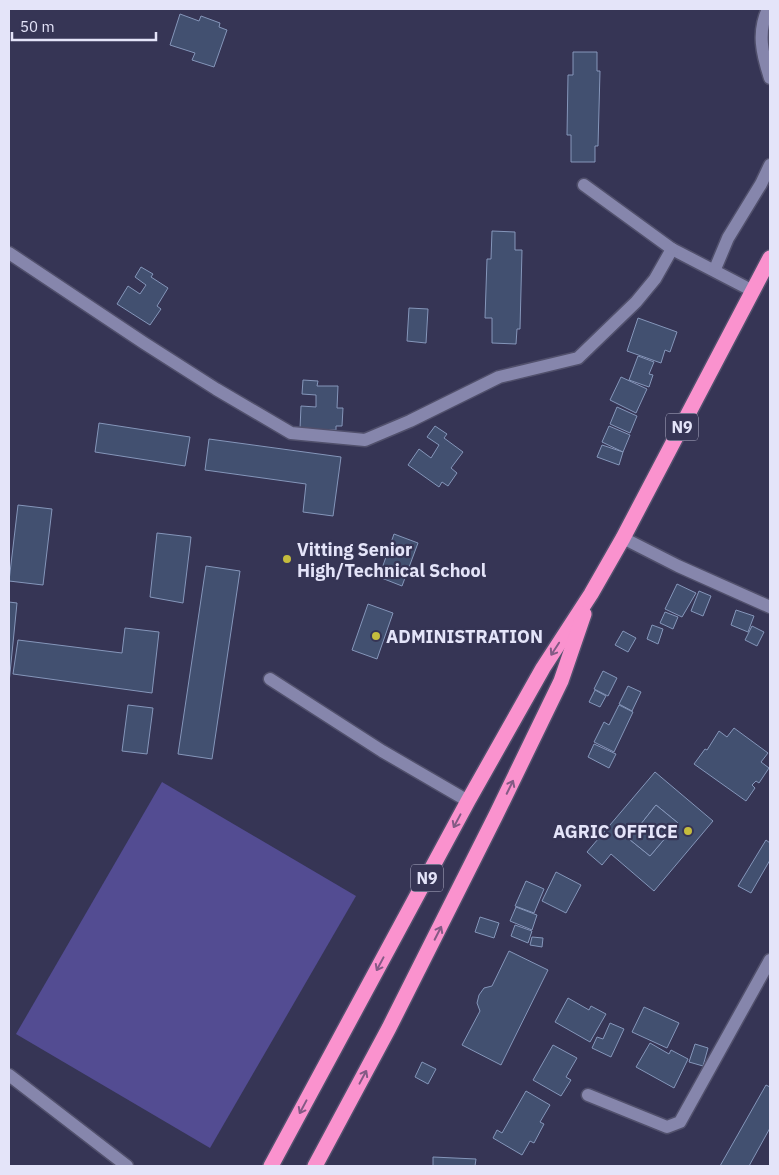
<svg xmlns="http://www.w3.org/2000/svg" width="779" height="1175" font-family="'IBM Plex Sans',sans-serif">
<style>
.green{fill:#534c92}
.building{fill:#425070;stroke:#8596ba;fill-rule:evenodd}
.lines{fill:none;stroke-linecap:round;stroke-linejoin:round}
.minor-casing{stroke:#51506c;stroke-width:15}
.highway-casing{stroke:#51506c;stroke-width:18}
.minor{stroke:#8686ac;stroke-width:12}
.highway{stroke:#fa92ce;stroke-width:15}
.oneway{stroke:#845a85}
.poi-dot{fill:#c5bc3d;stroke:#363555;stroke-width:2}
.labels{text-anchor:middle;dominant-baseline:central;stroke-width:4.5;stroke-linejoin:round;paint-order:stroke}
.shield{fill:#363555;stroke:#b0b0c8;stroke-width:1}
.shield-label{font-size:16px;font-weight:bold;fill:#e4e4f9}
.poi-label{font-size:18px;font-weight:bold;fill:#e4e4f9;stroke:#363555;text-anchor:start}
</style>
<rect width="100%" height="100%" fill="#363555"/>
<path class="green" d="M162,782L356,896L210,1148L16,1034Z"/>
<g class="building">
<path d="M180,14L199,21L201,16L220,23L219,27L227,30L214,67L192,60L195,53L170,45Z"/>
<path d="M573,52H597V71H600L598,146H595V162H571V135H567L568,75H573Z"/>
<path d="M492,231L515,232V250H522L520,329H517L516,344L492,343V318H485L487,259H491Z"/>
<path d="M141,267L153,274L151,277L168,288L157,306L161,309L150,325L117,304L128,286L140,294L146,285L135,277Z"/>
<path d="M409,308L428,309L426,343L407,341Z"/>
<path d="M638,318L677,332L670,352L665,350L661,363L627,351Z"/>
<path d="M638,356L654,362L649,374L653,375L649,387L629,380Z"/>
<path d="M621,377L647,389L636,413L610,400Z"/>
<path d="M303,380L318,381L317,386H338L337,408H343L342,426H336V430L300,429L301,406L316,407V395L302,394Z"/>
<path d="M617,407L637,416L630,433L610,424Z"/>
<path d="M99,423L190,437L185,466L95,452Z"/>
<path d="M435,426L447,434L444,438L463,452L451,468L457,473L448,486L442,482L439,487L408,465L419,449L431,458L439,445L427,437Z"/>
<path d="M609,426L630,435L623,452L602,442Z"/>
<path d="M209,439L341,457L333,516L303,512L306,484L205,470Z"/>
<path d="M602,445L623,452L619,465L597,457Z"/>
<path d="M18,505L52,509L43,585L9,581Z"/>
<path d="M157,533L191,537L183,603L150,597Z"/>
<path d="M394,534L418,543L402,586L379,577Z"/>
<path d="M206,566L240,571L212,759L178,754Z"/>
<path d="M677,584L696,593L682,617L665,609Z"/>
<path d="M699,591L711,596L703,616L691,611Z"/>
<path d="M9,602L17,603L9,683Z"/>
<path d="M368,604L393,613L377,659L352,650Z"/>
<path d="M736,610L754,616L748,632L731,625Z"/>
<path d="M665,612L678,617L673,629L660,623Z"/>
<path d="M652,625L663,629L658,644L647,639Z"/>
<path d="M752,626L764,632L757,646L745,640Z"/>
<path d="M125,628L159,632L152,693L13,674L18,640L122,653Z"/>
<path d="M623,631L636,638L628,652L615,645Z"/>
<path d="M603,671L617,678L608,696L594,689Z"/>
<path d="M628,686L641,692L632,711L619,704Z"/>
<path d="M595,690L606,696L600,707L589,702Z"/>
<path d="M128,705L153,708L147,754L122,751Z"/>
<path d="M619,705L633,712L614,752L594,742L604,722L609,725Z"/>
<path d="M734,728L768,753L761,762L769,768L759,783L756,781L752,785L755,788L746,801L694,764L705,749L707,750L719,731L727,737Z"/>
<path d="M594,744L616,754L609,768L588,757Z"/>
<path d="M655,772L713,821L654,891L611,854L602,865L587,852ZM656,805L678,823L650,856L629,839Z"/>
<path d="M656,805L678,823L650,856L629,839Z"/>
<path d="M766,840L770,843V860L751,893L738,886Z"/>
<path d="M556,872L581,885L566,913L542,901Z"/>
<path d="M526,881L544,889L534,913L515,906Z"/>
<path d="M516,907L537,915L532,930L510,921Z"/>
<path d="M480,917L499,923L494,938L475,932Z"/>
<path d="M515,925L532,931L528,943L511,936Z"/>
<path d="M532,937L543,938L542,947L530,945Z"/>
<path d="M509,951L548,970L501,1065L462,1045L480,1011L477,1003L479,995L484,988L492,986Z"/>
<path d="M568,998L589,1010L591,1006L606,1014L590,1042L555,1022Z"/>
<path d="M644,1007L679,1023L667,1048L632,1032Z"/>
<path d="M610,1023L624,1029L611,1057L592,1048L597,1037L603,1039Z"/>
<path d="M650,1043L669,1054L671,1050L688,1059L674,1088L636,1067Z"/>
<path d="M695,1044L708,1048L703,1066L689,1062Z"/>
<path d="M553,1045L577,1058L566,1077L571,1080L561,1096L533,1080Z"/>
<path d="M422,1062L436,1069L428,1084L415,1077Z"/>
<path d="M766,1085L770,1087V1128L749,1166H720Z"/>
<path d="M526,1091L550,1105L540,1122L544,1124L534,1143L530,1141L522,1155L493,1138L497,1130L502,1133Z"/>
<path d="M433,1157L476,1159L475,1166H433Z"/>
</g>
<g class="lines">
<g class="minor-casing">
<g id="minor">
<path d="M768,9C757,32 762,54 770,78"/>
<path d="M584,185L672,249L753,291"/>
<path d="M9,253L144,343L216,389L291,433L365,440L410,421L499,377L578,358L636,302L655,279L672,249"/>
<path d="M715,269L728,238L761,184L770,165"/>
<path d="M623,538L678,566L770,607"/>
<path d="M270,679L382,751L468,801"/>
<path d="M9,1075L127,1166"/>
<path d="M588,1095L667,1127L680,1122L770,960"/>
</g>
</g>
<g class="highway-casing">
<g id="highway">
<path d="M271,1166L468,801L543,668L591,594L623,538L770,258"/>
<path d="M315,1166L389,1028L496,815L561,681L584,614"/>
</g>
</g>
<use href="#minor" class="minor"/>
<use href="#highway" class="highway"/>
</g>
<defs><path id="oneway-shaft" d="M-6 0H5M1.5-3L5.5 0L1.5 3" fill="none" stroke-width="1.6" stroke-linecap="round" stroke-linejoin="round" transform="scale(1.25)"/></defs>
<g class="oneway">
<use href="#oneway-shaft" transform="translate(555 649) rotate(123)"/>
<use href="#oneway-shaft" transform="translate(510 787) rotate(-64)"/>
<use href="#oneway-shaft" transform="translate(457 821) rotate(118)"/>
<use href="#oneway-shaft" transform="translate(438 933) rotate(-63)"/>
<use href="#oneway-shaft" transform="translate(380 964) rotate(118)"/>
<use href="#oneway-shaft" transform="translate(363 1077) rotate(-62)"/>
<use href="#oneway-shaft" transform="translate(303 1107) rotate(118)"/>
</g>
<g class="poi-dot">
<circle cx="287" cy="559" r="5"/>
<circle cx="376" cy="636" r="5"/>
<circle cx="688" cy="831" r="5"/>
</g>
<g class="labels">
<g class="shield">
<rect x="666" y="413.5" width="32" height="27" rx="4"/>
<rect x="411" y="864.5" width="32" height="27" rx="4"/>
</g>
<g class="shield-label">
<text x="682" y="427">N9</text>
<text x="427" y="878">N9</text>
</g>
<g class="poi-label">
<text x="297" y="549">Vitting Senior<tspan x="297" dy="21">High/Technical School</tspan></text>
<text x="386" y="636">ADMINISTRATION</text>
<text x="678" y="831" text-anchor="end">AGRIC OFFICE</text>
</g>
</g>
<rect width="779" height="1175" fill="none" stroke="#e4e4f9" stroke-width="20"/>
<path d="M12 32v8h144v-8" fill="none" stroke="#e4e4f9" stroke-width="2.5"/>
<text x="20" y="32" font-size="15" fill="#e4e4f9" stroke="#363555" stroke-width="4" paint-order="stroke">50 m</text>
</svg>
